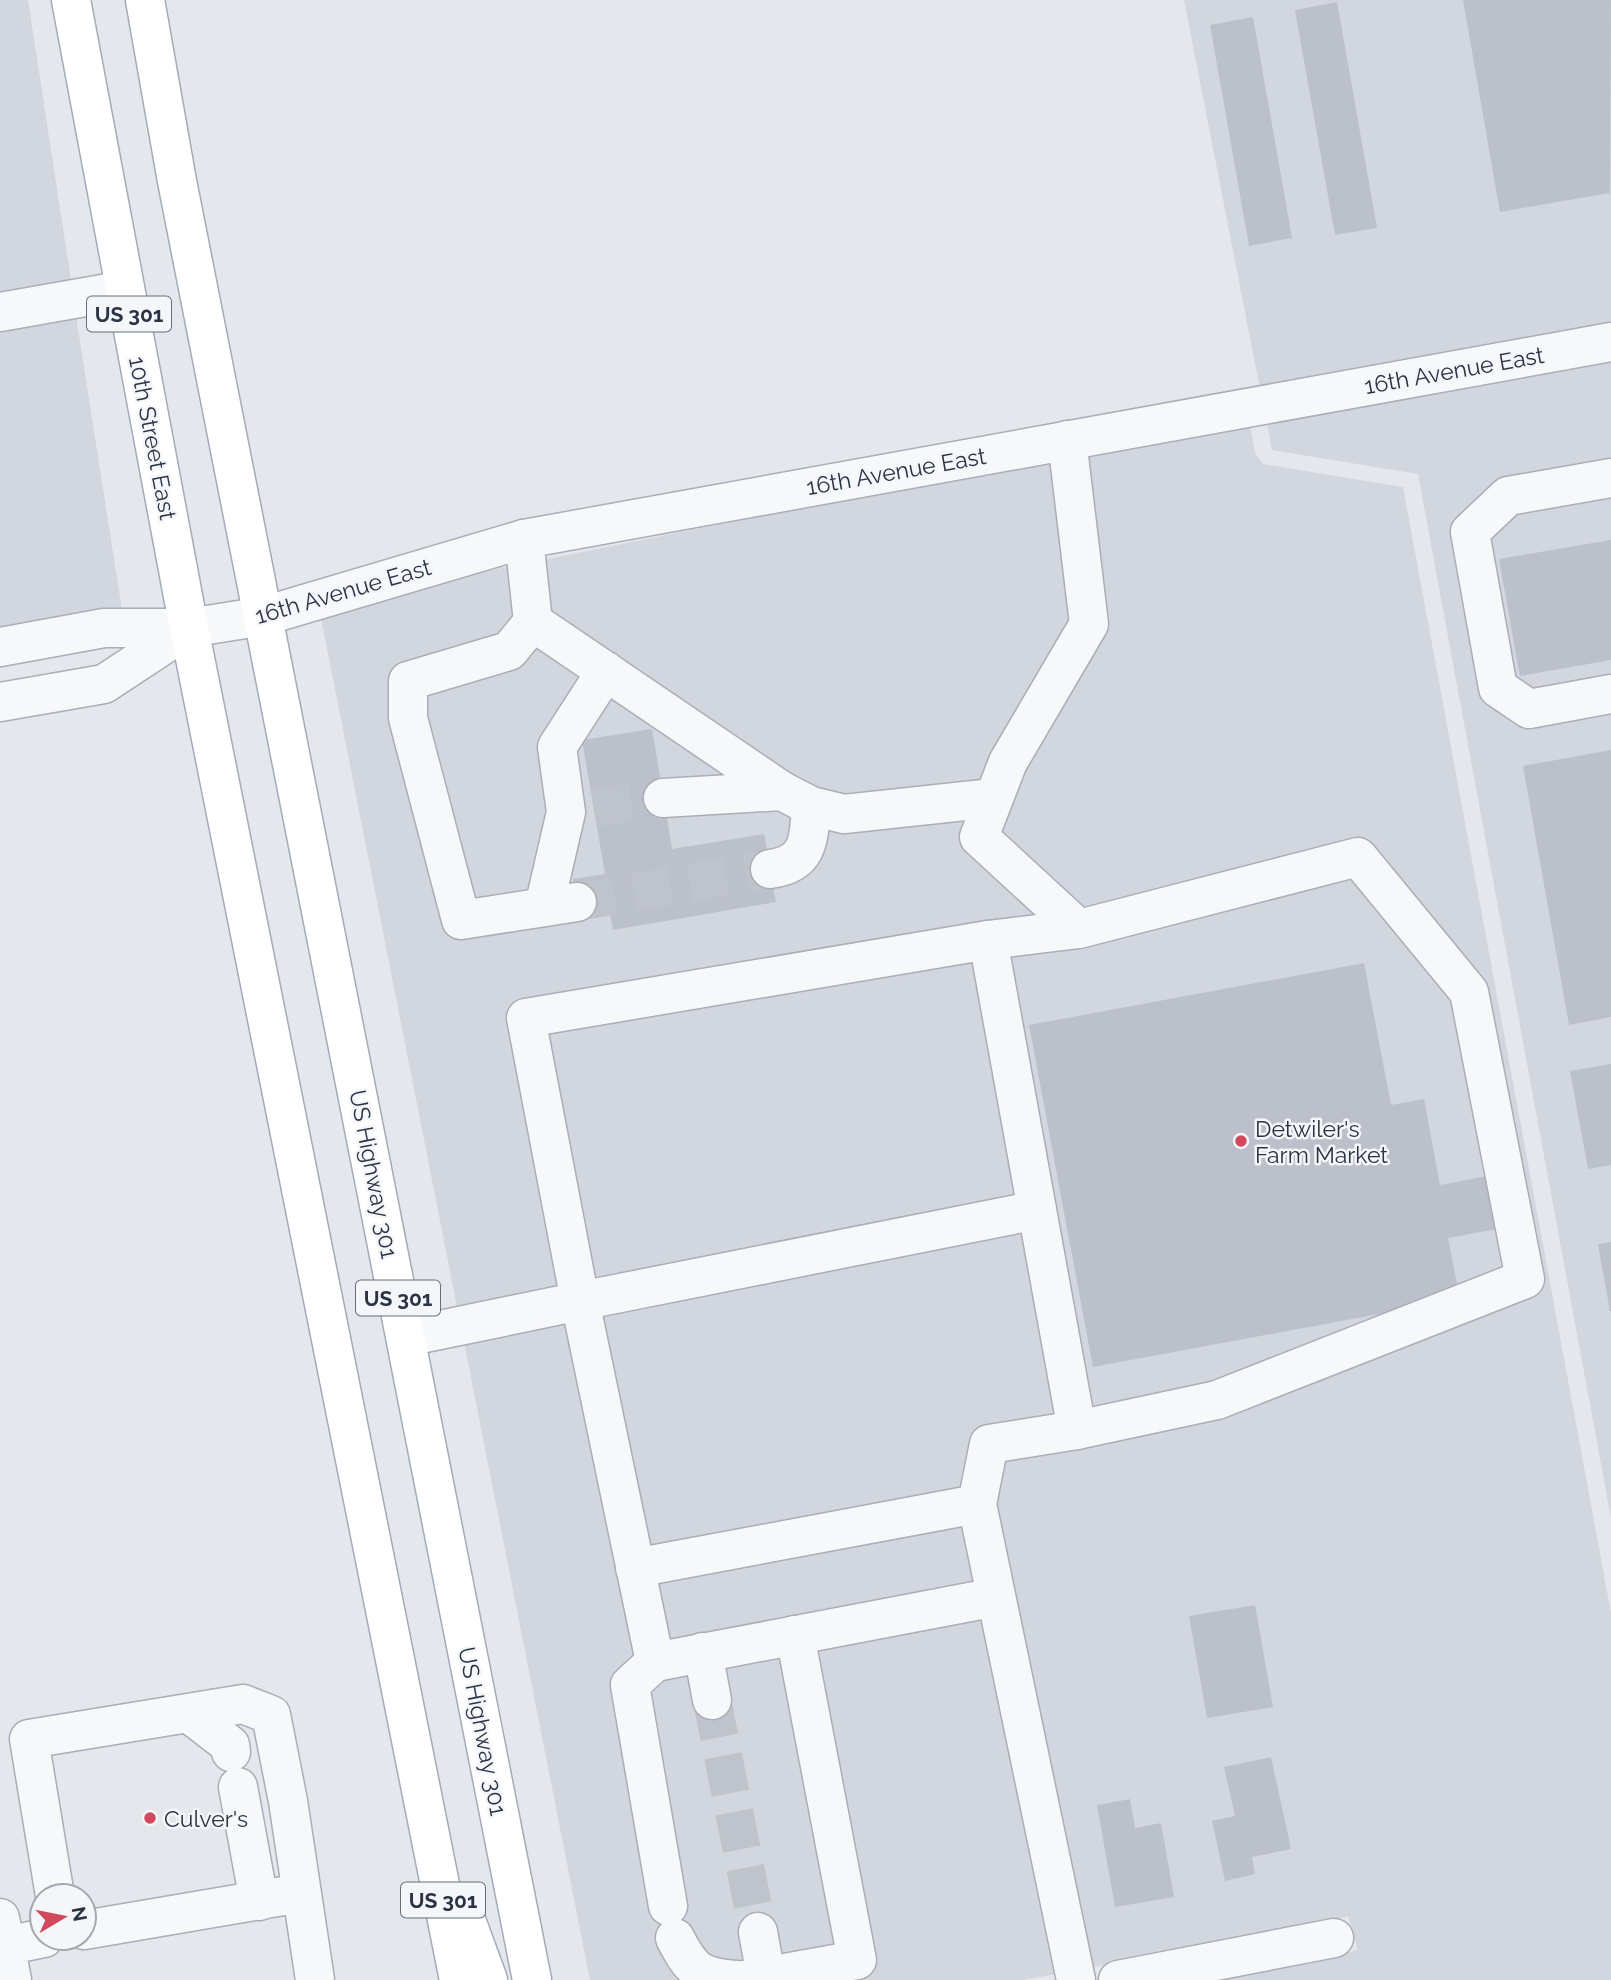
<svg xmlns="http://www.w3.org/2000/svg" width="1611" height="1980" font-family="Raleway,sans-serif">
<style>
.built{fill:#d2d6de}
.building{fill:#bbc0ca}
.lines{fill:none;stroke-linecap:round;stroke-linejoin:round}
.minor-tunnel{stroke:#bfc3cb;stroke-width:38;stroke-dasharray:38 19;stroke-linecap:butt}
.minor-casing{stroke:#a9aeb7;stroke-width:41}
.major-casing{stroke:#a3abb8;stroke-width:41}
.minor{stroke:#f7f8fa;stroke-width:38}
.major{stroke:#fff;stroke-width:38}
.poi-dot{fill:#d1495b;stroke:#f4f6f9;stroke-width:2.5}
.labels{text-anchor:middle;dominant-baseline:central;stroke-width:5;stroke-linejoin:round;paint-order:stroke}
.shield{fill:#f4f6f9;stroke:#676e7b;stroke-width:2}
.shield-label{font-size:21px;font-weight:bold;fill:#2b3445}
.street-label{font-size:23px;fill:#2b3445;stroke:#f4f6f9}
.poi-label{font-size:23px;fill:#2b3445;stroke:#f4f6f9;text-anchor:start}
</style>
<rect width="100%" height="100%" fill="#e4e7ec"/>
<g class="built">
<path d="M0,0H28L71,280L0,293Z"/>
<path d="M1184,0H1611V1518L1418,474L1272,450Z"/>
<path d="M76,316L122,610L0,629V329Z"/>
<path d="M1250,425L1255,453L1263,464L1403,487L1611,1613V1980H1219L1314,1962L1358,1950L1348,1916L1307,1927L1024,1980H590L321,618L462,576L872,494Z"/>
</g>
<g class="building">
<path d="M1463,0H1611L1610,193L1500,212Z"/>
<path d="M1337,2L1377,228L1335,235L1295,10Z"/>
<path d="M1253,17L1292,238L1249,246L1210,25Z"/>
<path d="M1611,540V660L1520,676L1499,559Z"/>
<path d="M652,729L672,849L764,834L776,902L613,930L609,908L579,913L573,879L605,874L582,740Z"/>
<path d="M1611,750V1017L1569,1025L1523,766Z"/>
<path d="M1364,963L1391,1105L1424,1099L1440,1185L1488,1176L1497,1229L1448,1238L1460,1299L1093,1367L1029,1025Z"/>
<path d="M1611,1064V1165L1588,1169L1570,1071Z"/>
<path d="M1611,1242V1311H1610L1598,1244Z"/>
<path d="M1255,1605L1273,1707L1207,1718L1189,1616Z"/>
<path d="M1271,1757L1291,1849L1252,1857L1255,1874L1225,1881L1212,1821L1235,1816L1224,1767Z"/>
<path d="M1130,1799L1135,1828L1161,1823L1174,1897L1115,1907L1097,1805Z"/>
</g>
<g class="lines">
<g class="minor-tunnel">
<path d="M594,808L663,798"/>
<path d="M577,902L770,869"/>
<path d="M712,1700L758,1932"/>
</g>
<g class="minor-casing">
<g id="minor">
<path d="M0,312L125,290"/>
<path d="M1067,440L1089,624L1008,762L979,837L1079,929L1358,857L1469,992L1525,1279L1217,1400L1077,1430L988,940L1079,929"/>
<path d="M1611,478L1508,496L1470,532L1498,688L1529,709L1611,694"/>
<path d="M524,539L533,622L509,651L408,681V718L461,920L577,902"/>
<path d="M533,622L782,791L811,806L844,814L993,798"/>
<path d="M0,647L104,628H189L264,616L524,539L1611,342"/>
<path d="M0,702L104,684L189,628"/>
<path d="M663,798L782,791"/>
<path d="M770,869C809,864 809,840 811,806"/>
<path d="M544,907L566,812L557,747L606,671"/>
<path d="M406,1337L580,1301L526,1018L988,940"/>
<path d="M635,1568L977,1504"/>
<path d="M703,1652L712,1700"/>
<path d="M655,1662L580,1301L1037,1210"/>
<path d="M191,1715L230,1745L231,1752"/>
<path d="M238,1787L259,1901"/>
<path d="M55,1896L29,1739L243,1704L271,1715L288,1801L315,1980"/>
<path d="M668,1906L630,1685L655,1662L996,1597"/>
<path d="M0,1918L12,1980"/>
<path d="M84,1930L301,1893"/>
<path d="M758,1932L766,1976"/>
<path d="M675,1938C692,1971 699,1977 737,1980"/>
<path d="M5,1946L44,1938"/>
<path d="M745,1980L857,1960L795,1635"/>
<path d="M1076,1980L977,1504L989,1444L1077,1430"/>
<path d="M1118,1980L1334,1938"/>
</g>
</g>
<g class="major-casing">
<g id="major">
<path d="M71,0L189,628L459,1980"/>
<path d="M145,0L177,181L532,1980"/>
<path d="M466,1920L488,1980"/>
</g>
</g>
<use href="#minor" class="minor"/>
<use href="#major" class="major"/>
</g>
<g class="poi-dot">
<circle cx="1241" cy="1141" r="7"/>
<circle cx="150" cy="1818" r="7"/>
</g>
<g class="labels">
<g class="shield">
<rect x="87" y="296.5" width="84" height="35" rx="5"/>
<rect x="356" y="1280.5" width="84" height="35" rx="5"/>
<rect x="401" y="1882.5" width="84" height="35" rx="5"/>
</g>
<g class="shield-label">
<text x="129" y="314">US 301</text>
<text x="398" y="1298">US 301</text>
<text x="443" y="1900">US 301</text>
</g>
<g class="street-label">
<text transform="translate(1454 370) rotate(-10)">16th Avenue East</text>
<text transform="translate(153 438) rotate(79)">10th Street East</text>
<text transform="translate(896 471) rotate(-10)">16th Avenue East</text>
<text transform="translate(343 591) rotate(-16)">16th Avenue East</text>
<text transform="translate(374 1174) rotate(79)">US Highway 301</text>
<text transform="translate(483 1731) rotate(79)">US Highway 301</text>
</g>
<g class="poi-label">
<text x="1255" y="1128">Detwiler's<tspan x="1255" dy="26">Farm Market</tspan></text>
<text x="164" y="1818">Culver's</text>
</g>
</g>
<g transform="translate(63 1917) rotate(80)"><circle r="33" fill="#f4f6f9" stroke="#a4a8b1" stroke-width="2"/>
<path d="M0-5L12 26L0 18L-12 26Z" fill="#d1495b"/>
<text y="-10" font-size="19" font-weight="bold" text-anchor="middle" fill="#2b3445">N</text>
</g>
</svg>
